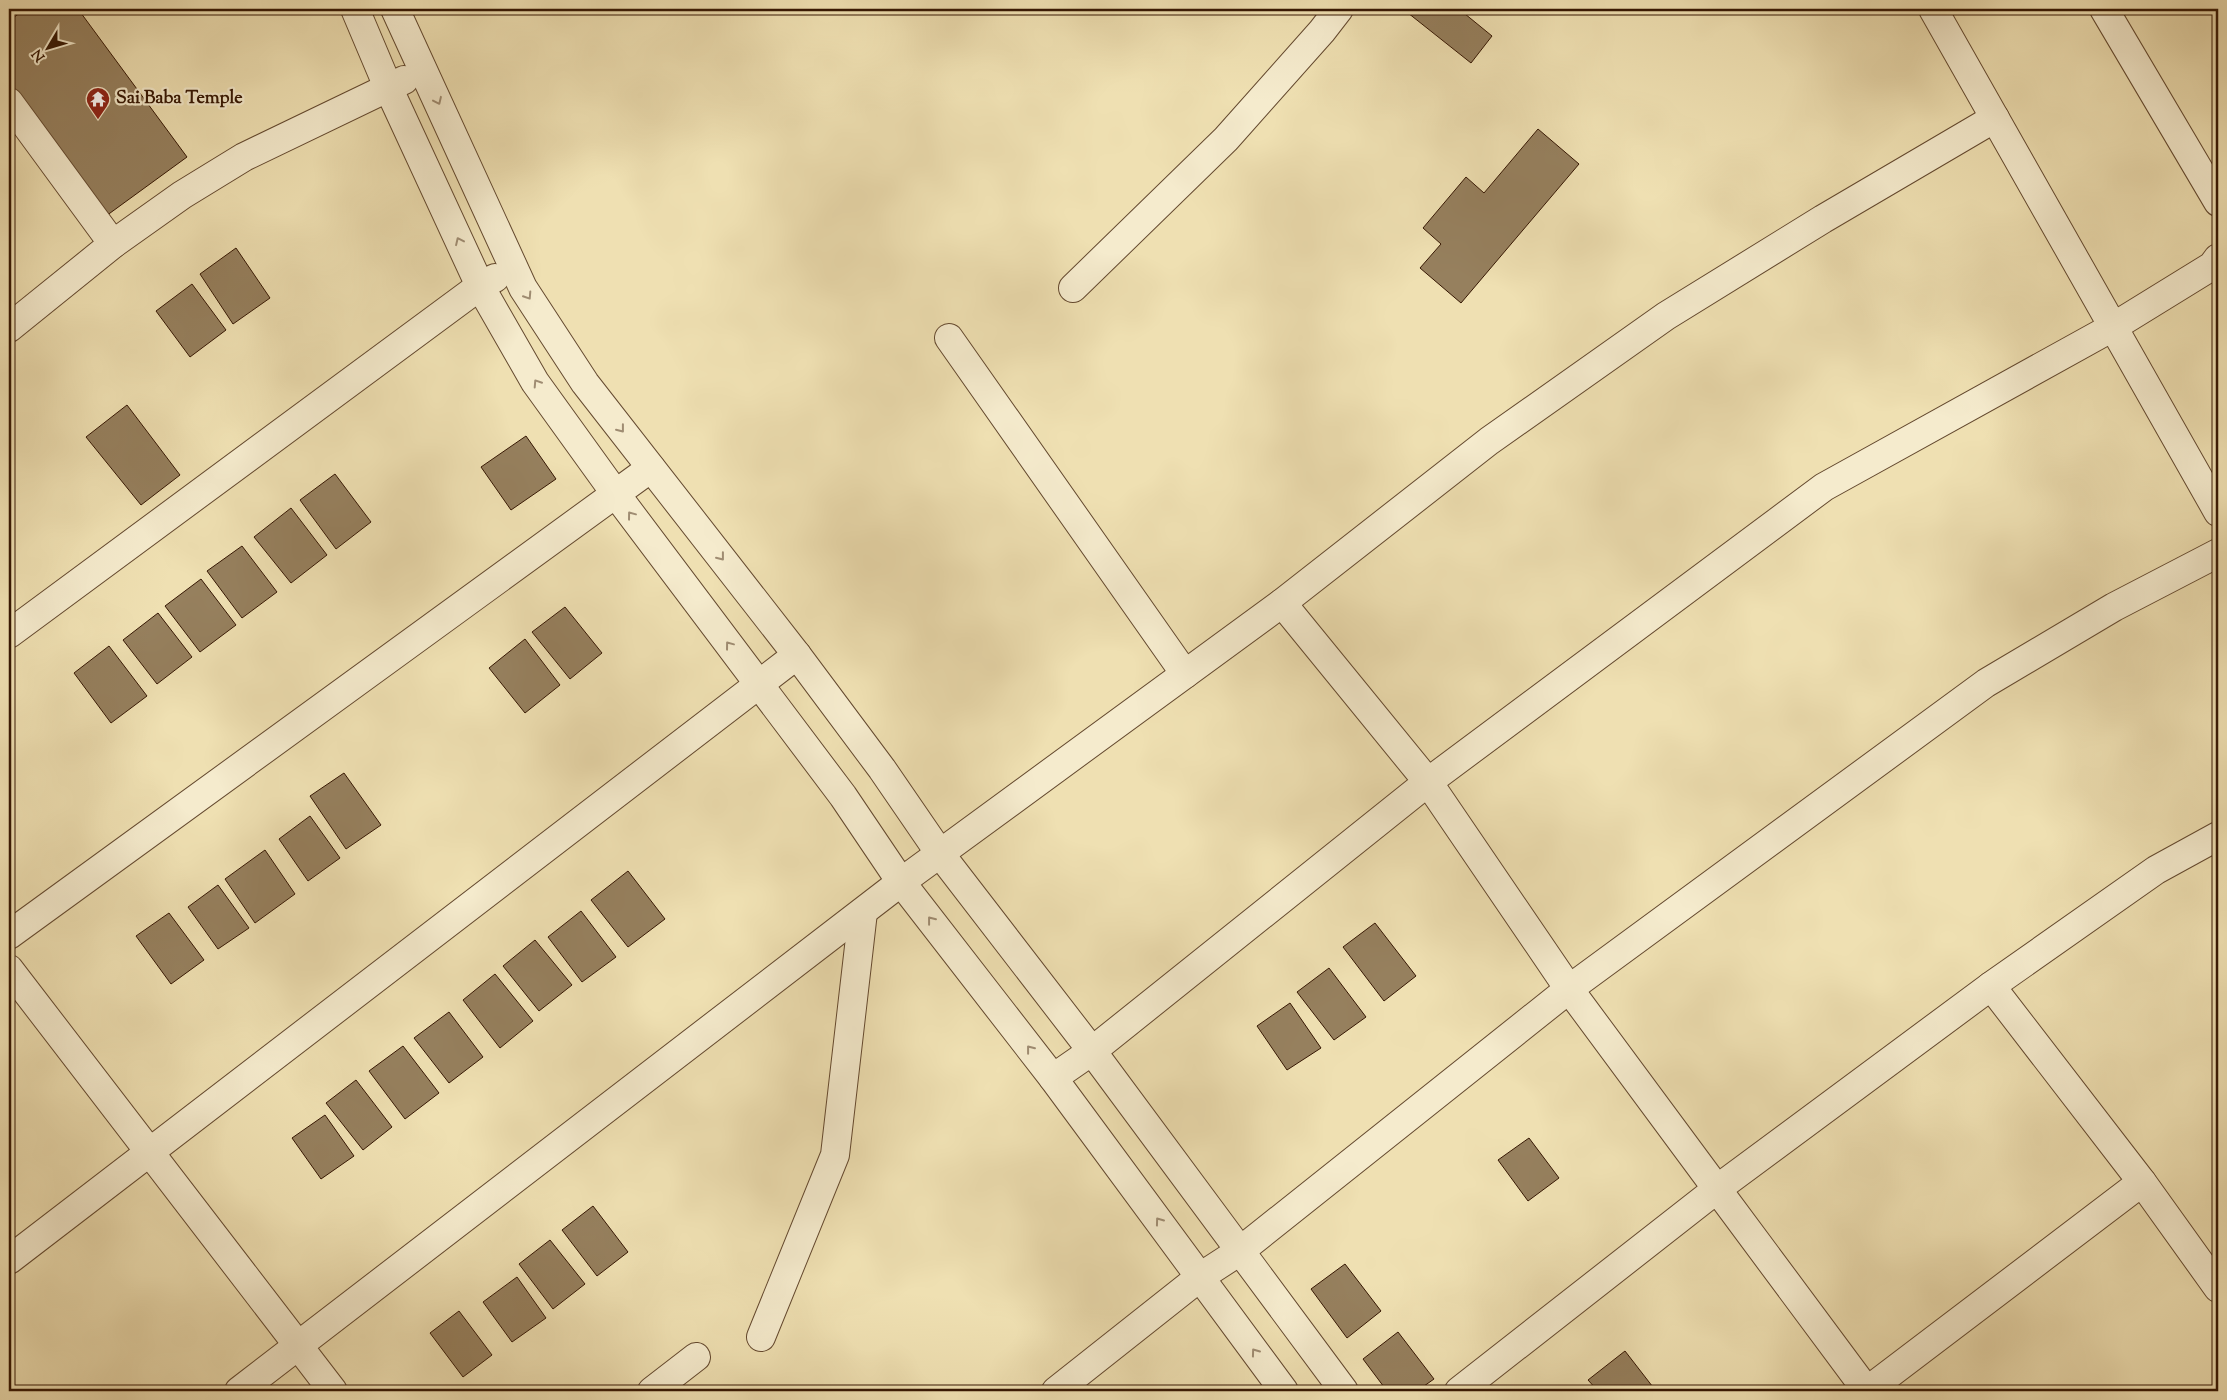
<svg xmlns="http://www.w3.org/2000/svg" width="2227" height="1400" font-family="'Sorts Mill Goudy',serif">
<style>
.building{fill:#96805e;stroke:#361703}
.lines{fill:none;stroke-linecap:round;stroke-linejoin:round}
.street-casing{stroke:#64492f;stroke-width:30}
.street{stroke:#f5ebcd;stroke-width:28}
.oneway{stroke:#9f8c72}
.labels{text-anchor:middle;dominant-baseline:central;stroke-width:4.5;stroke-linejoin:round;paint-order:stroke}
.poi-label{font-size:18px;font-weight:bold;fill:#361703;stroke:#f5ebcd;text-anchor:start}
</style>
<rect width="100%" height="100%" fill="#efe0b2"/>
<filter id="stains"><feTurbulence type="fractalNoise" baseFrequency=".004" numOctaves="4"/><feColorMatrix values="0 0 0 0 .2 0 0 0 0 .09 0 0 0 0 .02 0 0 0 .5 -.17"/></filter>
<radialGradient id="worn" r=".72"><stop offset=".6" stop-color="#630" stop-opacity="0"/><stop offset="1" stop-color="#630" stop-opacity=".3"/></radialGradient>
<g class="building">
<path d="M25,9H78L187,157L106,216L9,84V21Z"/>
<path d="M1403,9H1459L1492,36L1471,63Z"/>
<path d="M1538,129L1579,164L1461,303L1420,268L1441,244L1423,228L1466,177L1484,193Z"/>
<path d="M236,248L270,298L233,324L200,274Z"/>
<path d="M192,284L226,330L190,357L156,311Z"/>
<path d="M127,405L180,475L141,505L86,437Z"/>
<path d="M526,436L556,479L511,510L481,467Z"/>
<path d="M335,474L371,522L336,549L300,500Z"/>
<path d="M291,508L327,555L291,583L254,537Z"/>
<path d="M242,546L277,592L242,618L207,571Z"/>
<path d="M201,579L236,625L200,652L165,606Z"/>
<path d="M565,607L602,653L570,679L532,632Z"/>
<path d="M158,613L192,657L157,684L123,640Z"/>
<path d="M525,639L560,685L525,713L489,668Z"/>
<path d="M109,646L147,696L111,723L74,673Z"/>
<path d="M344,773L381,825L346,849L310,796Z"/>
<path d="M310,816L340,858L308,881L279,839Z"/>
<path d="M265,850L295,894L255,923L225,879Z"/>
<path d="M628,871L665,919L628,947L591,900Z"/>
<path d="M218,885L249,928L218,949L188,907Z"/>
<path d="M581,911L616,957L582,982L548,937Z"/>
<path d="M169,913L204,960L171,984L136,936Z"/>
<path d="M1375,923L1416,976L1384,1001L1343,947Z"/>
<path d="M535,940L572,985L539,1011L503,966Z"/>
<path d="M1329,968L1366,1017L1334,1040L1297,992Z"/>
<path d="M495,974L533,1021L500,1048L463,1000Z"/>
<path d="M1290,1003L1321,1048L1287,1070L1257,1026Z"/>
<path d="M449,1012L483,1057L449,1083L414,1038Z"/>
<path d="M403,1046L439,1093L405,1119L369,1071Z"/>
<path d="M356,1080L392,1127L363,1150L326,1103Z"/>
<path d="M325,1115L354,1156L321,1179L292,1138Z"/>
<path d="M1529,1138L1559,1178L1528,1201L1498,1160Z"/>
<path d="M593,1206L628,1252L597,1276L562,1230Z"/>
<path d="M550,1240L585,1284L553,1309L519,1264Z"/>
<path d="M1345,1264L1381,1311L1347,1338L1311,1289Z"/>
<path d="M517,1277L546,1318L512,1342L483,1302Z"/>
<path d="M459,1311L492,1355L463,1377L430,1333Z"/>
<path d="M1398,1332L1434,1379L1417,1391H1387L1363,1359Z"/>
<path d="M1625,1351L1656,1391H1598L1588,1380Z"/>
</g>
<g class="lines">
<g class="street-casing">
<g id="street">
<path d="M355,9L388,87L480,286L535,382L615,493L843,796L901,882L1053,1078L1284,1391"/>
<path d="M395,9L523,288L585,383L797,655L882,769L941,855L1092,1051L1344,1391"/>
<path d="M1933,9L2218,512"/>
<path d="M2104,9L2218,202"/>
<path d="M9,102L113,244"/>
<path d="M1995,118L1823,219L1666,316L1489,441L1282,603L1428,782L1824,487L2113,327L2212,266L2218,258"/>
<path d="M1073,288L1226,139L1322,31L1339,9"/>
<path d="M9,328L113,244L182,195L244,157L404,80"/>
<path d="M949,338L1185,674"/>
<path d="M9,634L480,286L495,278"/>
<path d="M9,935L651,468"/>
<path d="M9,969L333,1391"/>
<path d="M1991,986L2156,870L2218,836"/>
<path d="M1053,1078L1092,1051L1428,782L1569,989L1717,1189L1991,986L2142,1182L2218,1288"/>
<path d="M9,1260L797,655"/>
<path d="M761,1337L835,1155L863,912"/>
<path d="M239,1391L901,882L1282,603"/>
<path d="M652,1391L696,1357"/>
<path d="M1056,1391L1200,1277L1240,1251L1569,989L1986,683L2114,607L2218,553"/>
<path d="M1459,1391L1717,1189L1867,1391"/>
<path d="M1867,1391L2142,1182"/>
</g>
</g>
<use href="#street" class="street"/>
</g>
<defs><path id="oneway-chevron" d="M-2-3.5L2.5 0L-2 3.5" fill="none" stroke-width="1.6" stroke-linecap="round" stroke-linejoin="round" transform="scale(1.25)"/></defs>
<g class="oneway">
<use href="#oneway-chevron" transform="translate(438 101) rotate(65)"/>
<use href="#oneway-chevron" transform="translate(459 241) rotate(-115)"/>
<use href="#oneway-chevron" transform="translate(528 296) rotate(57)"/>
<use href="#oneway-chevron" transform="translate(537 383) rotate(-123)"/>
<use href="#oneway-chevron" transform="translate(621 429) rotate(52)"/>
<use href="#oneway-chevron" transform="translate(631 515) rotate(-127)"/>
<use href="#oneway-chevron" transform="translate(721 557) rotate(52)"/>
<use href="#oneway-chevron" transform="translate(729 645) rotate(-127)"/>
<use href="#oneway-chevron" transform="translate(931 920) rotate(-128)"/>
<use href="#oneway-chevron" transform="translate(1030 1049) rotate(-128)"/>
<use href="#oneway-chevron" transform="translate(1159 1221) rotate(-126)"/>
<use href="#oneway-chevron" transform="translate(1255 1352) rotate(-126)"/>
</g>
<defs>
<g id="temple-pin" transform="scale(1.25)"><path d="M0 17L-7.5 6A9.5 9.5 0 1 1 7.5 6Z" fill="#8f2418" stroke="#f5ebcd"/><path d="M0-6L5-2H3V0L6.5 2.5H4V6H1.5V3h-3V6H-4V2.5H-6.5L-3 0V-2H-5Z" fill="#fff"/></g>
</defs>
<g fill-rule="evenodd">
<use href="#temple-pin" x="98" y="99"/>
</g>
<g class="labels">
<g class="poi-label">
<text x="116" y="99">Sai Baba Temple</text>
</g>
</g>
<rect width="2227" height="1400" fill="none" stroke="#efe0b2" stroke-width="30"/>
<rect x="10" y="10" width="2207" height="1380" fill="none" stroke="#361703" stroke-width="2.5"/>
<rect x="15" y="15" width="2197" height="1370" fill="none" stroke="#361703"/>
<g transform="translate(48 48) rotate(232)" stroke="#f5ebcd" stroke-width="4" paint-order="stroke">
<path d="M0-4L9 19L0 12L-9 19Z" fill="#361703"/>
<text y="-8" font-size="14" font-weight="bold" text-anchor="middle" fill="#361703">N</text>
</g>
<rect width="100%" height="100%" filter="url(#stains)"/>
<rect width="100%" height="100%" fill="url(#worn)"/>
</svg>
